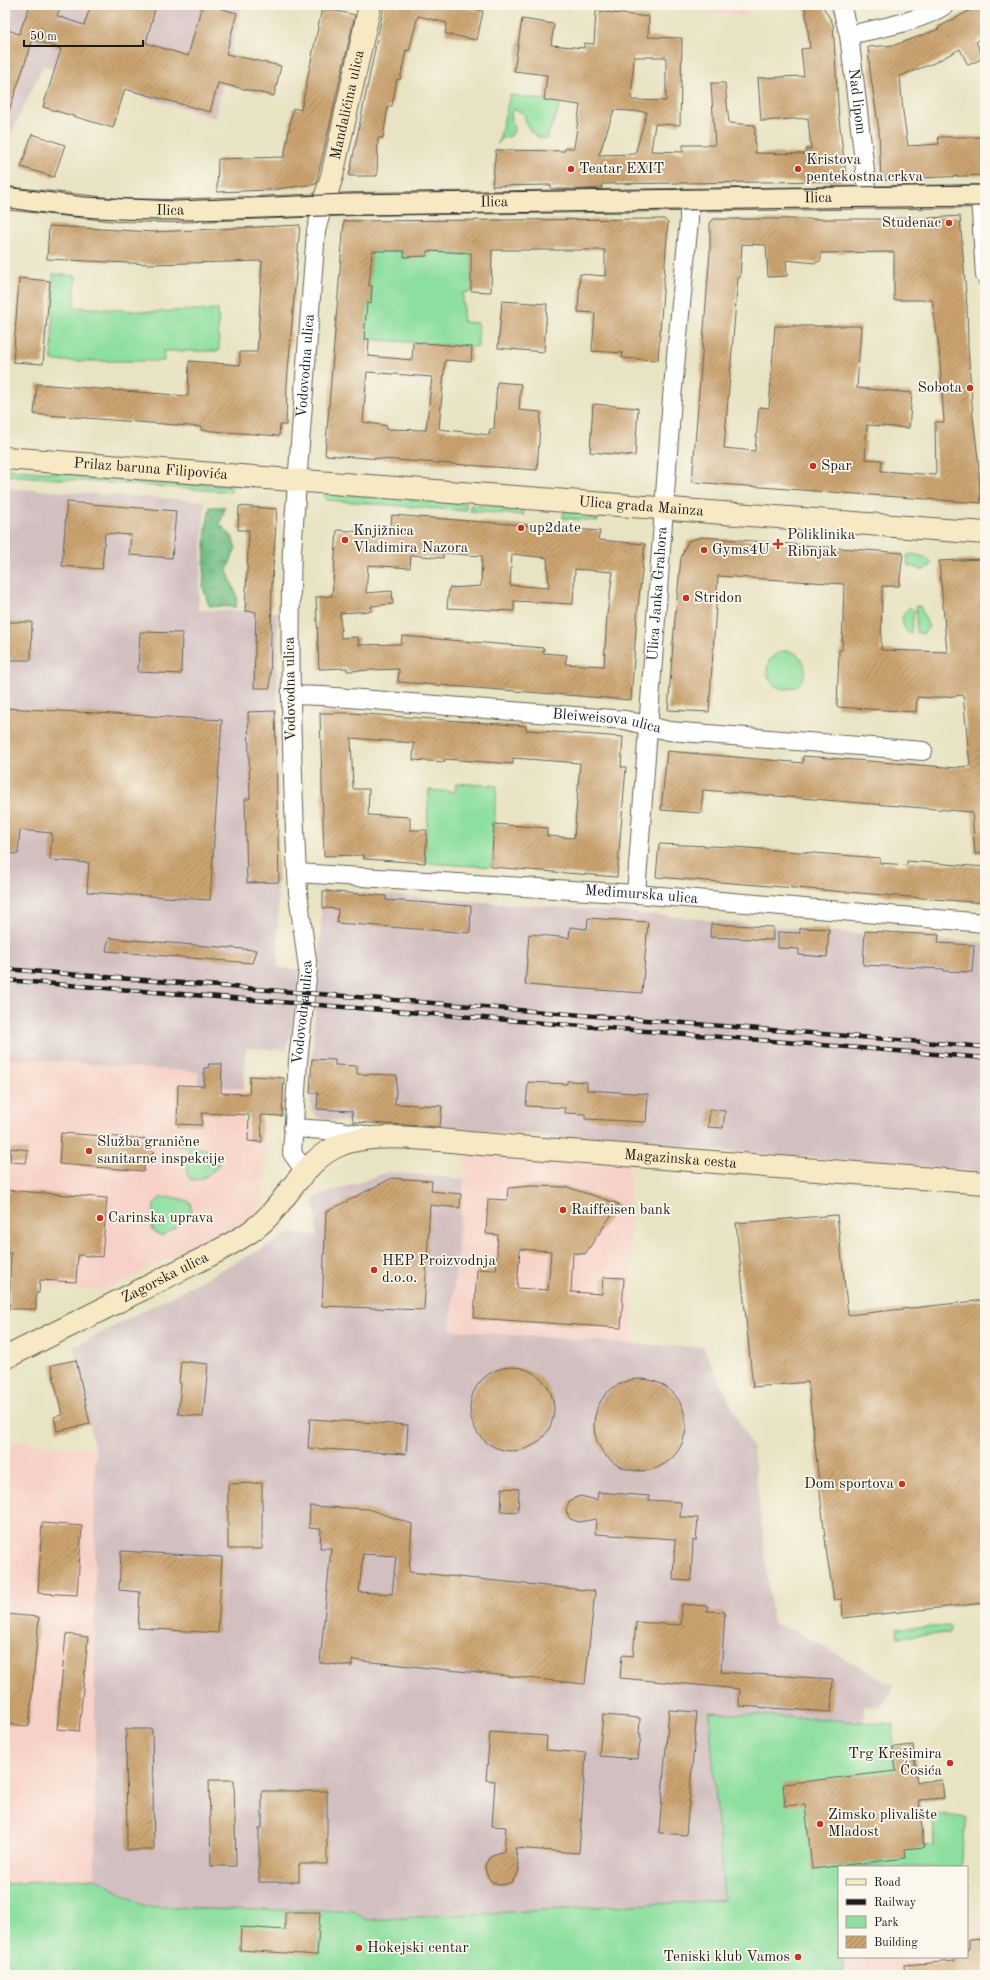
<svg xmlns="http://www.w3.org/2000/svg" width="990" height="1980" font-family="'Old Standard TT',serif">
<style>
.built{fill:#f7d1c7}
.industrial{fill:#d2bfc0}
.green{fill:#8ddf9f;stroke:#547e5e}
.forest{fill:url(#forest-crowns);stroke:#476d51}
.building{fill:url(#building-hatch);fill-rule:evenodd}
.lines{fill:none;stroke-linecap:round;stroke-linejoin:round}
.street-casing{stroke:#636256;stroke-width:20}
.secondary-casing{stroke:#636256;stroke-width:24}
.street{stroke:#fff;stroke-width:18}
.secondary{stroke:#f6e9c3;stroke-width:22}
.tram{stroke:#1c1c1c;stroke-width:1}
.rail-casing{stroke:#1c1c1c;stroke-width:4.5}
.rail{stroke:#fbf7ec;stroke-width:3;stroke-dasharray:9;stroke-linecap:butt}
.poi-dot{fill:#c8321e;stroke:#fbf7ec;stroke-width:1.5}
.labels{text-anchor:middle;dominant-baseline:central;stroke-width:3.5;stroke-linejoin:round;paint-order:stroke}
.street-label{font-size:15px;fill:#1c1c1c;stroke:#fbf7ec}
.poi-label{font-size:15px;fill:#1c1c1c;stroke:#fbf7ec;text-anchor:start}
</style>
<defs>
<pattern id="forest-crowns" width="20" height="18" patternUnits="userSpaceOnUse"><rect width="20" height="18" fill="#72be86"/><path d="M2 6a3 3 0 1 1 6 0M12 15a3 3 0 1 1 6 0" fill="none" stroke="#5d9a6d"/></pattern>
<pattern id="building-hatch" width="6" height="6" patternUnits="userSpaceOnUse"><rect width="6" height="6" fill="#cca471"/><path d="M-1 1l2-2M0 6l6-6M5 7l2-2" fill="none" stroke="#a5855c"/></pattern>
</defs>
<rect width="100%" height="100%" fill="#fbf7ec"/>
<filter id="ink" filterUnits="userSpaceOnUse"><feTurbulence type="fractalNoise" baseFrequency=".025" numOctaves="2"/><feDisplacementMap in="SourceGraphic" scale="8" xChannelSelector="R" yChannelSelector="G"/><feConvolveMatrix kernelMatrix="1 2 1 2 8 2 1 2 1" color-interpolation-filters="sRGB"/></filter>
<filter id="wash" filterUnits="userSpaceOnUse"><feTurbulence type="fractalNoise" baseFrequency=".012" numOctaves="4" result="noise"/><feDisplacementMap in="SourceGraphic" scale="16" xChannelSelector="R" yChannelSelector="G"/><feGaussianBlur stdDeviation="0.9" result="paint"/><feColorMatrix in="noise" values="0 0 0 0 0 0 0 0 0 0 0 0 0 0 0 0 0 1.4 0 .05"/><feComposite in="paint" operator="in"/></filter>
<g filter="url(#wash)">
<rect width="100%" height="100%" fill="#e8e3c2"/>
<g class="built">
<path d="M665,5H742L745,17Z"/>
<path d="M5,1058L198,1072V1084L244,1089L243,1125L265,1126V1184L255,1216L105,1290L49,1287L47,1265L5,1262Z"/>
<path d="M466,1152L629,1163L632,1344L450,1330Z"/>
<path d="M5,1441L95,1448V1878L5,1884Z"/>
<path d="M985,1925V1975H842L844,1957H967V1927Z"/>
</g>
<g class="industrial">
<path d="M5,5H242L215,118L43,66L5,146Z"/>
<path d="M5,488L205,501L198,610L277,612L278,967L300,970L293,1023L286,1050L246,1048L244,1089L198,1084V1072L5,1058Z"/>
<path d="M322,890L647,914L826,931L985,943V1172L440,1127L351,1122L318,1118L311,1109V1067L319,973Z"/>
<path d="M388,1172L464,1179L450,1330L632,1344L703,1347L753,1450L773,1623L797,1632L894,1686L881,1707L864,1706V1722L709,1712L724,1900L367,1920L353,1911L201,1909L198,1908L144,1906L95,1878V1453L74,1347L292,1233L317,1235L314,1198Z"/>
</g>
<g class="green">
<path d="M510,95L560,102C558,116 550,125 547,139C531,138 527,127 524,114L515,109L511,112L514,131L511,136L502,138L498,144Z"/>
<path d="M466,247H481L471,257L473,291L463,293V322L478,323V347L364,339L367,303H371L372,286H369L372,251H404V257L427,256V251H454V254H466Z"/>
<path d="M53,274L76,276L74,307L153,312L218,309L219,351H163L164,361H52Z"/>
<path d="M5,469L232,487L231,492L5,475Z"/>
<path d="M324,493L466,504V511L326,500L324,498Z"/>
<path d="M470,505L522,508L524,515L470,511Z"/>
<path d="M564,511L599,514L598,521L563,518Z"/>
<path d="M910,554C918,555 925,556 931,562L930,566L923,570L908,565L907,556Z"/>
<path d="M916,606H920L929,627L923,634L916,632Z"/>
<path d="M910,607L914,611L911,633H908C901,623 899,616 910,607Z"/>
<circle cx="786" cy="670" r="19"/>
<path d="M456,783L497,786L491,867L425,863L429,790L455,792Z"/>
<path d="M159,1138L212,1151L220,1157L219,1165C211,1173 203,1181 191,1180L187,1175L189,1149L157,1140Z"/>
<path d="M171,1197L186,1200L191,1203V1215L163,1236L159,1235L152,1229L154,1205L160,1198Z"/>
<path d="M950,1626V1633L898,1637L897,1629Z"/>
<path d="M709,1712L893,1724V1747L913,1745L917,1782L942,1780L944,1798L919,1801L924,1846L934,1845L933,1813L966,1818L960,1867H839V1957H844L842,1975H5V1884L95,1878L144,1906L198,1908L201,1909L353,1911L367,1920L724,1900Z"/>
</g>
<path class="forest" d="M210,507H225L220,524L232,536L236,548L227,570L237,597L236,607L209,606L203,587L206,528Z"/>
<g id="blocks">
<g class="building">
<path d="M30,5H61L57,16L84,25L91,5H156L146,43L188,56L202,5H209L237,13L226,54L281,66L274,96L218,83L210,112L125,89L113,128L43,107L61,49L33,39L8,114H5V29L19,34Z"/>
<path d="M384,5H451L483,11L477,40L445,34L447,23L418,16L409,51L406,50L400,80L397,79L392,106H388L383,138H378L377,176H349Z"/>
<path d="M805,5H822L833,24L839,119L846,176L841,181L602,184V188L583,189H551V185L492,186L496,150L565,151V148H574L580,105L544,100L547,75L514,71L522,19L554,24L551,45L584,48V43L594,44L596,11L649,17L648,37L682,38L680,125L655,124L651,151L683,152V145H715L711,83H725L729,123L755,125V153L806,154V149H811L808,118L761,121L758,78L804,76L801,49L810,48ZM634,57H666V101L631,100ZM614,110L647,112L635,154L599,155Z"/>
<path d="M980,5H985V36L976,42L984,58L968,65L960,49L934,63L900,76L903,112L908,146L939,144L938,137H985V175L881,180L879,131L870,71L868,47L895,45L939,29V27Z"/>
<path d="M322,8L355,15L316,184L270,190L217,192L218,159L284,157L293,108L301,110Z"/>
<path d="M32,134L65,145L54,177L21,167Z"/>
<path d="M960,216L967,308L968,347L973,417L978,459L981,503L692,482L710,252V223L714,219H915ZM742,244L766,245L768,277L787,276L786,260L816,263L821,260V253L894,252V300H932L939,348L944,422H935L936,475L881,471L882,460L865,459L867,425L909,428L912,393L857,388L861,326H775L769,408L759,407L755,451L724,448L738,277H740Z"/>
<path d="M664,219L668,223L658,360L622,358L623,353L592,351L595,313L578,312L580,274L605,276V250H492L491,292L471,291V253L427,251V256L404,257V251H372L369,286H372L371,304L367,303L364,339H369L368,356L412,360L413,342L472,347L471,362L445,360L439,429L489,435L490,429H494L497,382L521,384L519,410L541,412L537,470L325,455L344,221ZM367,372L432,377L426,430L387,429V426L363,422Z"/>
<path d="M300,225L287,384L286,425H280L279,436L201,430L202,427L34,414L37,384L188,396L189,361L240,365V352H257L258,338L262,261L151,264L47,259L49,226L152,232Z"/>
<path d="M19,278L50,281L43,364L13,362Z"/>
<path d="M502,301L547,304L544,352L498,348Z"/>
<path d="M593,404L638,408L635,456L590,452Z"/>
<path d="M67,502L176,511L172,558L129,555L131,535L105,533L102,569L62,566Z"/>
<path d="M239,506L277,509L272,582L270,688H254L256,612L245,611L249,530H238Z"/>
<path d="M392,515L600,531L598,540L645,544L637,616L631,700L398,682L399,669L347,671V668L319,669L316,597L332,596L337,530L390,534ZM443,553L482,556L481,586L449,588L447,608L514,611V601L573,604L575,569L613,572L607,614L604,666L565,664L567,655L543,653L544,648L402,636L401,644L359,645L358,637L341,638L340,613L372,611L371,606L393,604L392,591L366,593L368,565L410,568L411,555L443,558ZM512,554L547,558L549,588L510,585Z"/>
<path d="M702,537L903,553L899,586H882L881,650L947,652L939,561L983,559L985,579V853L975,854L972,812L703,790L701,813L661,810L667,751L803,763V756L958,768V767L970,766L963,695L935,698L917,697L916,712L837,707L839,650H842L844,584L718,576L709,712L668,710L675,618L681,558L688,541Z"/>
<path d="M5,622H32L31,660H5Z"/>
<path d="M140,632L182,633L181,674L138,672Z"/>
<path d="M5,708L222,720L210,900L87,892L89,863L50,860L52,833L20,830L18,854L5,853Z"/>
<path d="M275,711L279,882L247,883L245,799H250L248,712Z"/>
<path d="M320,713H351L526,726V730L623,737L621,767H626L617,877L491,867L494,824L547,828V836L574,838L580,763L513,758V764L445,759L444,762L413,760L414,743L351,738L353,789H369L368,815L410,817V830H427L425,863L364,859V855L324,856Z"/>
<path d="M659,844L734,847L880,858V863L907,865V861L985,867V903L656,877Z"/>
<path d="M323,891L386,896V900L471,906L470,933L337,923L338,909L323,908Z"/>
<path d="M588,918L648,922L642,993L525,985L529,934L569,938L570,927L587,929Z"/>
<path d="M711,924L773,927V940L710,937Z"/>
<path d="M800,928L829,929L827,957L799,955V949L778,948V932L800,933Z"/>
<path d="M865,931L939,935L938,943L974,945L972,972L944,971V969L863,965Z"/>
<path d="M109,938L256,950L252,963L106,951Z"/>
<path d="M312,1059L335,1060V1065L357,1066V1074L397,1075L395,1104L442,1106L440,1127L353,1122L352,1111L317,1109L318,1093H310Z"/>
<path d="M209,1064H222L221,1093L249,1094L250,1076L284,1078L282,1116L261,1115L262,1142L248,1141L249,1115L202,1113V1125L177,1124L178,1085L204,1086V1068H208Z"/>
<path d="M567,1081L587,1082V1090L648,1094L646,1122L585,1119V1114L565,1113V1108L526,1106L528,1082L567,1084Z"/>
<path d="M710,1109L725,1111L723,1128L708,1127Z"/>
<path d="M61,1133L146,1139L145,1150L153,1151L152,1164L144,1163V1171L59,1164Z"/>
<path d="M11,1148L28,1150L26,1163L10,1162Z"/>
<path d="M392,1178L432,1181L431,1191L461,1194L460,1208L430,1205L424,1310L322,1306L326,1212Z"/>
<path d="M532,1186L567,1187L619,1204L585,1254L573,1253L571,1292L602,1294L603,1277L624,1278L621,1328L474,1318L477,1269L496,1270L498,1235L486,1234L488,1199L507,1200L508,1188ZM520,1249L551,1251L548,1290L517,1288Z"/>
<path d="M5,1190L107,1198L102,1257L78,1255L76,1282L40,1280L39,1293H36V1309H9L11,1253H5Z"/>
<path d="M837,1215L848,1315L985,1300V1603L843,1618L842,1599L834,1600L827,1556L808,1382L753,1387L736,1223Z"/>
<path d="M76,1360L90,1424L57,1431L54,1417L62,1415L51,1365Z"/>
<path d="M181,1361L208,1364L203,1417L178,1414L181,1383H179Z"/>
<circle cx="512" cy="1409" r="42"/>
<circle cx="640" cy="1425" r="46"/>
<path d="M310,1419L408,1425L406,1454L308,1448Z"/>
<path d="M262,1483V1549H228V1484Z"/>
<path d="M502,1488L519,1489L518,1512L501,1511Z"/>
<path d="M598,1492L649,1496V1500L681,1502L680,1517L698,1518L696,1541L693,1540L691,1581L673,1580L675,1539L595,1534L596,1519L579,1522L570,1519L566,1511L569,1501L580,1496L597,1500Z"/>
<path d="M310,1506L368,1509L412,1524L409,1572L595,1591L585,1684L352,1660V1666L320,1663L331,1548H320L321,1529L309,1528ZM363,1554L396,1556L392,1594L359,1592Z"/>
<path d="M42,1523L82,1526L77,1595L38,1593Z"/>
<path d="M121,1551L222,1557L218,1633L138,1628L140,1592L119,1590Z"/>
<path d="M682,1604L708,1606L707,1611L725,1612L721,1672L833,1679L831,1712L739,1706L740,1689L620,1678L622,1655L633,1656L636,1622L681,1625Z"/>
<path d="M5,1614L39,1617L29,1726L5,1724Z"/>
<path d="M66,1634L88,1637L79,1731L57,1729Z"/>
<path d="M669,1710L697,1712L686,1835L659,1833Z"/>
<path d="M603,1715L640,1718L639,1734H641L638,1759L599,1756Z"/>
<path d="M126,1729H152L154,1850H127Z"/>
<path d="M490,1732L547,1736L546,1750L586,1753L579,1853L515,1848L519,1868L518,1873L512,1882L502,1885L492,1882L488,1877L485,1868L486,1863L492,1855L504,1851L506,1827L492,1826L495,1781L486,1780Z"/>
<path d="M913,1745L917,1782L942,1780L944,1798L919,1800L924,1847L905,1849L906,1858L812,1869L805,1804L785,1806L783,1784L896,1771L893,1747Z"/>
<path d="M209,1780H234L236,1866H211Z"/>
<path d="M262,1791H327V1864H299V1882H259V1828H262Z"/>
<path d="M285,1912H320L317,1955L240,1950L241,1927L285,1930Z"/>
<path d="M985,1938V1975H905L904,1965L955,1961V1957H967V1949H969V1939Z"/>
</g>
</g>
</g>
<g filter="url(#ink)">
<use href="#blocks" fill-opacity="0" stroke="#636256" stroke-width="1"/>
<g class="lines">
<g class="street-casing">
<g id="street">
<path id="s1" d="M841,5L849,35L865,170L866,188L864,198"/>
<path d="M849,35C876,29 923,21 945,5"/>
<path d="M980,196L985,276"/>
<path id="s2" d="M291,695L323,696L625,720L669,731L923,751"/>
<path id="s3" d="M297,873L636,894L985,923"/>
<path id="s4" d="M636,894L672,398L689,220V199"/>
<path d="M293,1128L341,1131L370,1136"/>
<path id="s5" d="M304,1170L292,1153L298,1061L308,969L298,893C292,779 288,665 292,550L316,231L323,205"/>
</g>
</g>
<g class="secondary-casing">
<g id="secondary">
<path id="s6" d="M5,198L117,210L172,211L356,204L985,196"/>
<path id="s7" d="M323,205L332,176L370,5"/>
<path id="s8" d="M5,458L985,533"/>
<path id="s9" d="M5,1358C56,1332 108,1307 159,1281C189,1265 222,1251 250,1232C286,1208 299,1162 340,1145C375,1130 441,1141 481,1144L985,1183"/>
</g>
</g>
<use href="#street" class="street"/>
<use href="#secondary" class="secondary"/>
<g class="tram">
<path d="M5,187L85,197L176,201L347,194L985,185"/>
<path d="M5,207C123,229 245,217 364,215C571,212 778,208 985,206"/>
</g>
<g class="rail-casing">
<g id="rail">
<path d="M5,969L985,1047"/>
<path d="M5,980L985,1058"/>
</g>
</g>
<use href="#rail" class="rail"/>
</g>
</g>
<g class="poi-dot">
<circle cx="571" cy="169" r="4"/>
<circle cx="798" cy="169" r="4"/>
<circle cx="949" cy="223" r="4"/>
<circle cx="970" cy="388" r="4"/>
<circle cx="813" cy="466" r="4"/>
<circle cx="521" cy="528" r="4"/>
<circle cx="345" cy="540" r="4"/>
<path d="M776 538h4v4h4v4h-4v4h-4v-4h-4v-4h4z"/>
<circle cx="704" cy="550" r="4"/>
<circle cx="686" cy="598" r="4"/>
<circle cx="89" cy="1151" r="4"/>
<circle cx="563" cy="1210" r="4"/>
<circle cx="100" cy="1218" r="4"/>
<circle cx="374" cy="1270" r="4"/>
<circle cx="902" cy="1484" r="4"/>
<circle cx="950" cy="1763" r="4"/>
<circle cx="820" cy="1824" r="4"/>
<circle cx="359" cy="1948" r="4"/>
<circle cx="798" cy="1957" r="4"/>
</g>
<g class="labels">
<g class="street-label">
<text stroke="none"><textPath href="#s1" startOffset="98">Nad lipom</textPath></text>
<text stroke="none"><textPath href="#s7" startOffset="103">Mandaličina ulica</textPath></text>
<text stroke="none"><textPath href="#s6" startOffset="814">Ilica</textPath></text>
<text stroke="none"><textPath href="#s6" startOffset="490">Ilica</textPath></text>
<text stroke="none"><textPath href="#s6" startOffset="166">Ilica</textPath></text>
<text stroke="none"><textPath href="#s5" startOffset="810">Vodovodna ulica</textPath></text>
<text stroke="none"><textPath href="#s8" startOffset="146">Prilaz baruna Filipovića</textPath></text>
<text stroke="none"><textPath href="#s8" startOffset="638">Ulica grada Mainza</textPath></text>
<text stroke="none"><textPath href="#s4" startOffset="301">Ulica Janka Grahora</textPath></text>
<text transform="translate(291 689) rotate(-91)">Vodovodna ulica</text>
<text stroke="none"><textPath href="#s2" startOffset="317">Bleiweisova ulica</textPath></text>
<text stroke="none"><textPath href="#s3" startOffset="345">Međimurska ulica</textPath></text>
<text stroke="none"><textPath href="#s5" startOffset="162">Vodovodna ulica</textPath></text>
<text stroke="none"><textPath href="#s9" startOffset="744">Magazinska cesta</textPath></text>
<text stroke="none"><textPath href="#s9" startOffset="179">Zagorska ulica</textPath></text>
</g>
<g class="poi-label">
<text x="806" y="160">Kristova<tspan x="806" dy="17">pentekostna crkva</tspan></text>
<text x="579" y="169">Teatar EXIT</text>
<text x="941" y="223" text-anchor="end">Studenac</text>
<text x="962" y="388" text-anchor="end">Sobota</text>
<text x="821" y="466">Spar</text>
<text x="529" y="528">up2date</text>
<text x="353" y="531">Knjižnica<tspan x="353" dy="17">Vladimira Nazora</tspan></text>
<text x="787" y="535">Poliklinika<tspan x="787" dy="17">Ribnjak</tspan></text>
<text x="712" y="550">Gyms4U</text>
<text x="694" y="598">Stridon</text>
<text x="97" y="1142">Služba granične<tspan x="97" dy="17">sanitarne inspekcije</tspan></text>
<text x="571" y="1210">Raiffeisen bank</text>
<text x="108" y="1218">Carinska uprava</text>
<text x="382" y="1261">HEP Proizvodnja<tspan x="382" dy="17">d.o.o.</tspan></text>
<text x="894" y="1484" text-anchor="end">Dom sportova</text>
<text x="942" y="1754" text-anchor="end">Trg Krešimira<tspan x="942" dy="17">Ćosića</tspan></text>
<text x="828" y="1815">Zimsko plivalište<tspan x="828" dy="17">Mladost</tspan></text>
<text x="367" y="1948">Hokejski centar</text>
<text x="790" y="1957" text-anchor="end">Teniski klub Vamos</text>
</g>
</g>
<rect width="990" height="1980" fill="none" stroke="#fbf7ec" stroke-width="20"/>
<rect x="838" y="1866" width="130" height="92" fill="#fbf7ec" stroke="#a29f99"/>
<rect x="846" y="1879" width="20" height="6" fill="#f6e9c3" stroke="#a29f99"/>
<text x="874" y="1886" font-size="12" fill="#1c1c1c">Road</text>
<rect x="846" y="1899" width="20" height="6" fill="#1c1c1c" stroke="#a29f99"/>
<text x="874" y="1906" font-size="12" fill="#1c1c1c">Railway</text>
<rect x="846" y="1916" width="20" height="12" fill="#8ddf9f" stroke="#a29f99"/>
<text x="874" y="1926" font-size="12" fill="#1c1c1c">Park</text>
<rect x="846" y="1936" width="20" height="12" fill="url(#building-hatch)" stroke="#a29f99"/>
<text x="874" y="1946" font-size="12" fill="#1c1c1c">Building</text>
<path d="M24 40v6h119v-6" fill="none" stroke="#1c1c1c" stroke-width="2"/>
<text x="30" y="40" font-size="12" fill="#1c1c1c" stroke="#fbf7ec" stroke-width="3" paint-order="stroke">50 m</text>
</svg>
